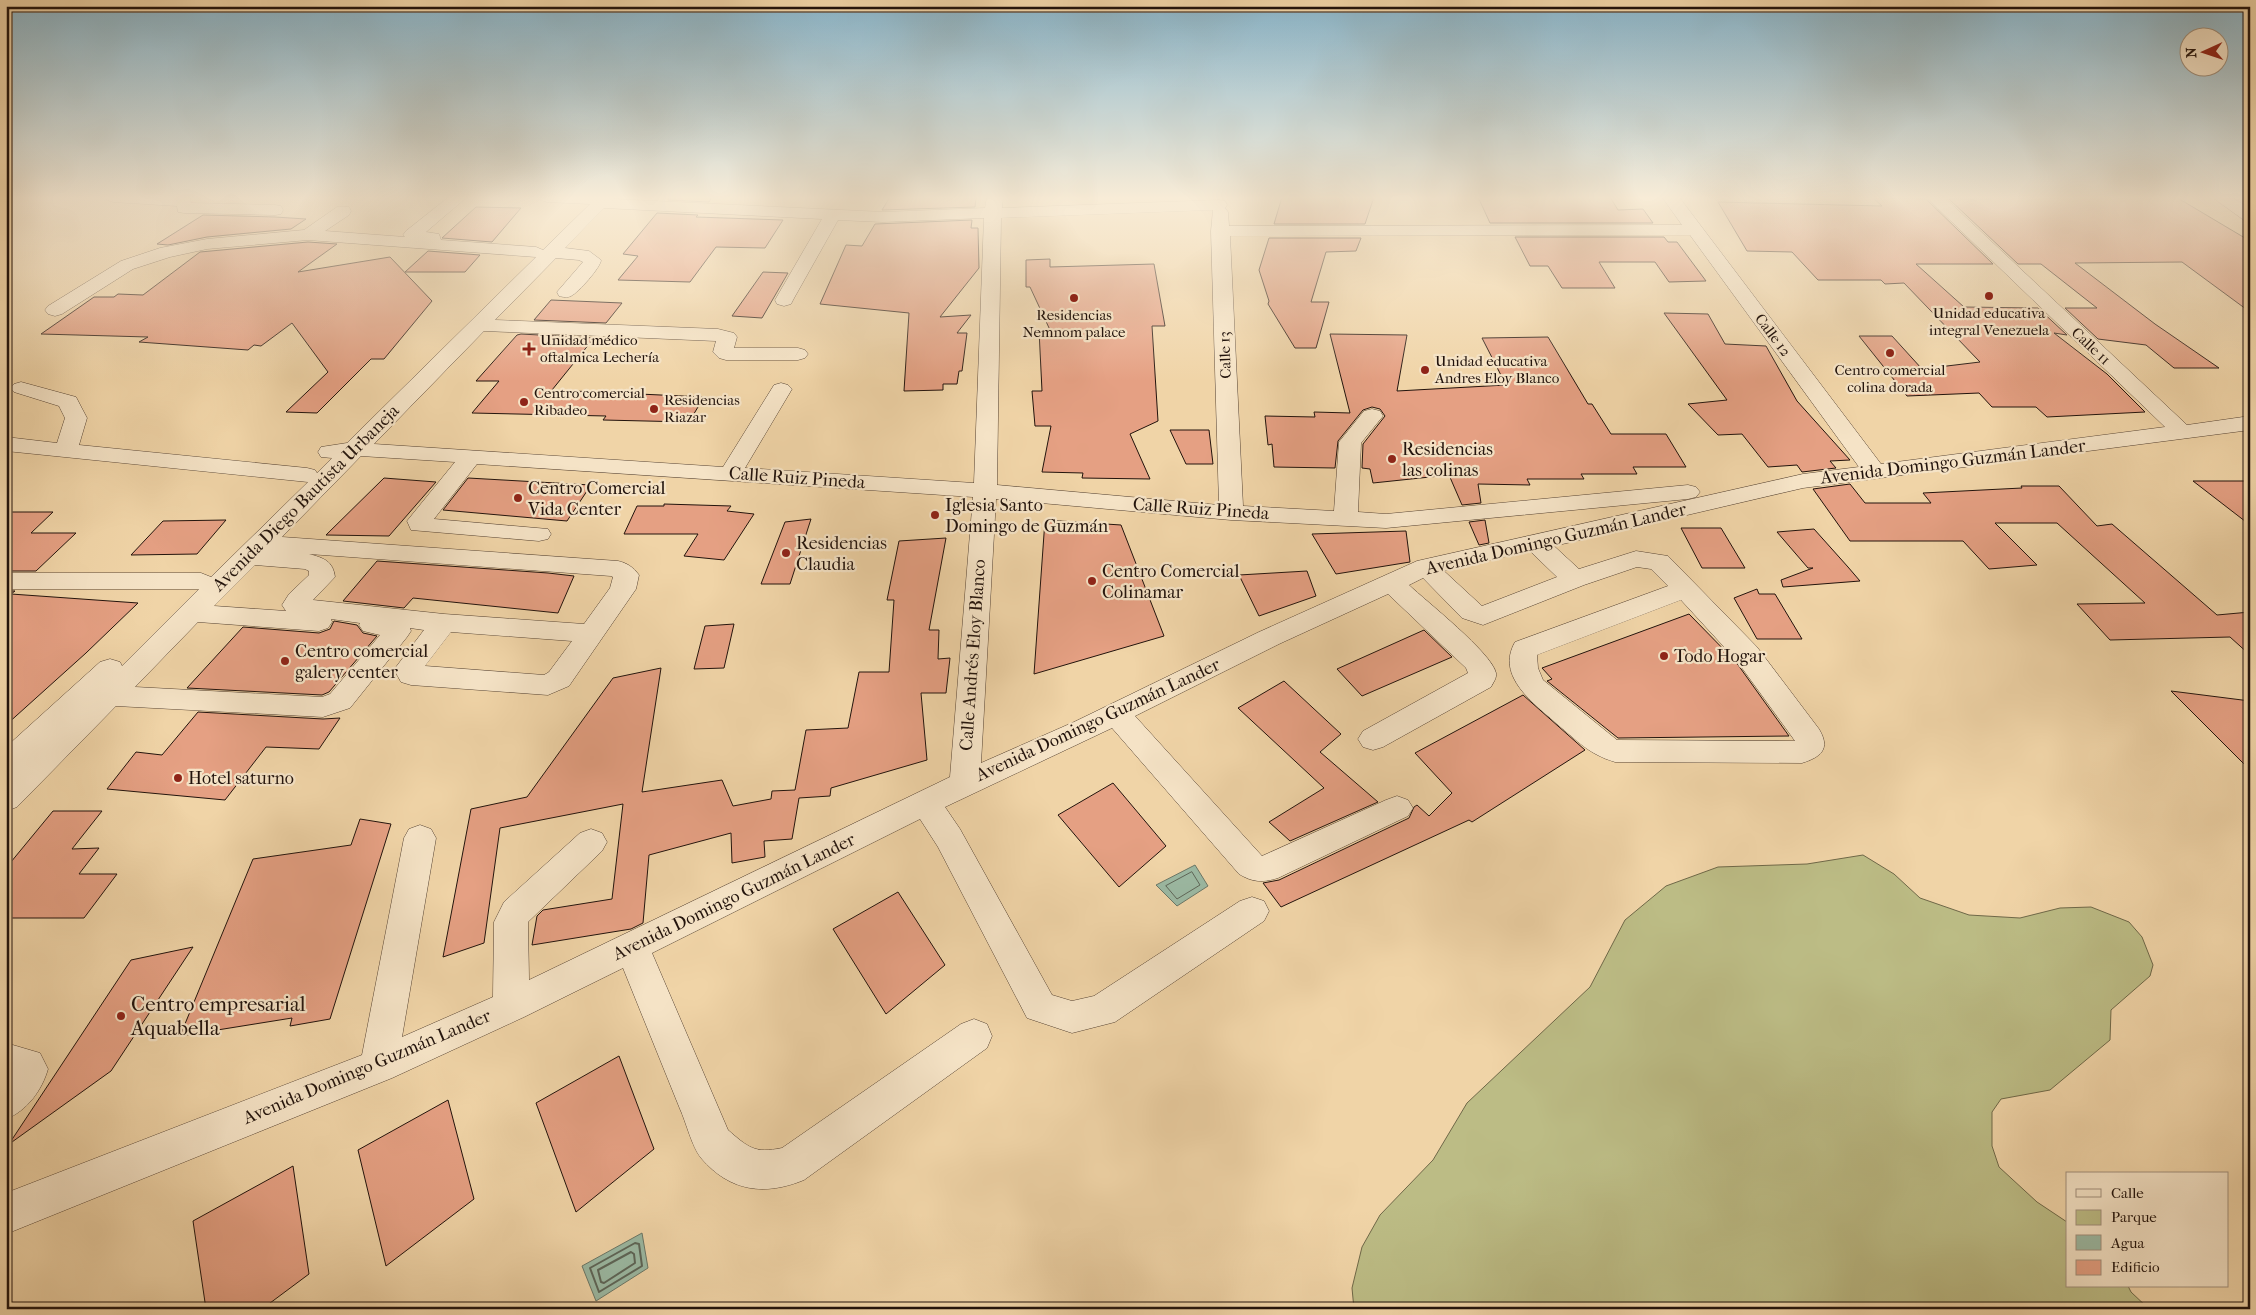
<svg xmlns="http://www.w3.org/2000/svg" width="2256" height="1315" font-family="'IM FELL French Canon',serif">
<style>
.green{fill:#bcbc85;stroke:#6f6848}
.water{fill:#9bb9a3;stroke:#6b7767}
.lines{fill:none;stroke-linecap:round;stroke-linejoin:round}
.shore-far1{stroke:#5e6658;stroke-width:1}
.shore{stroke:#5e6658;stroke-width:2}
.building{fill:#e5a083;stroke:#22130c}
.minor-casing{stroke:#564333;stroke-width:1}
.minor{fill:#f5e3c6;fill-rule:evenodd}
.poi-dot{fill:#8f2418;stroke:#f5e3c6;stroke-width:2}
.labels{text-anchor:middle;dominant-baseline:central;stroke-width:4.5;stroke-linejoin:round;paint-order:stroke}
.far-poi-label{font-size:15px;fill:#22130c;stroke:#f5e3c6;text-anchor:start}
.far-street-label{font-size:15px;fill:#22130c;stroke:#f5e3c6}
.poi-label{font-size:18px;fill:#22130c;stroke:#f5e3c6;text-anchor:start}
.street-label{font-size:18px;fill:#22130c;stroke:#f5e3c6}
.near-poi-label{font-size:21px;fill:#22130c;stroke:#f5e3c6;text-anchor:start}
</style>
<rect width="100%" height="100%" fill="#f0d4a7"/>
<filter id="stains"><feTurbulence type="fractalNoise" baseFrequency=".004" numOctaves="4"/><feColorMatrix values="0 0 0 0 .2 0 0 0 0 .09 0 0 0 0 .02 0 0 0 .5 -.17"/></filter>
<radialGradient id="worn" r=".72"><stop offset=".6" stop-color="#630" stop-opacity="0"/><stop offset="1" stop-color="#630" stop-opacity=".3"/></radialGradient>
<path class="green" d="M1863,855L1894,874L1920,898L1969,915L2020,918L2060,908L2091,907L2129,922L2142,937L2153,965L2150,976L2111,1010L2110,1040L2050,1090L2001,1099L1992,1112V1146L1999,1167L2037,1202L2067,1222V1286H2128L2131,1292L2149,1309H1354L1352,1288L1362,1247L1380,1215L1433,1160L1467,1103L1590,987L1625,920L1666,886L1718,867L1807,864Z"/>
<g class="water">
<path d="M1195,865L1208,886L1177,906L1156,885Z"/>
<path d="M642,1233L648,1268L596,1301L582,1266Z"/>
</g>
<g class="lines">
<path class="shore-far1" d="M1192,872L1200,885L1177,899L1166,886Z"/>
<g class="shore">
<path d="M635,1243L639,1244L642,1266L599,1292L590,1268Z"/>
<path d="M631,1252L634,1254L635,1263L604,1283L601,1282L598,1270Z"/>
</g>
</g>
<g class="building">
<path d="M670,197H712L709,202L668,200Z"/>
<path d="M890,197H976L975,207L882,210Z"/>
<path d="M1282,197H1374L1365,224H1274Z"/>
<path d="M1478,197H1610L1618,210L1643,209L1653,223H1490Z"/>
<path d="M1872,197L1926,199L1993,264H1916L1964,307L2038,308L2067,335L2054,333L2107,374L2145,412L2047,417L2036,407H1992L1979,393L1907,396L1859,336H1892L1922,369L1980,362L1904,283L1885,284L1881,280H1818L1792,252L1747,251L1718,202L1882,206Z"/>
<path d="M1989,197H2176L2250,241V312L2182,262L2075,263L2155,324L2219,368H2174L2146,345L2098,339L2065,308H2097L2041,264H2018L1949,199H1992Z"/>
<path d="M476,207L521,208L492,242L442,238Z"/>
<path d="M657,213L698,215L696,217L783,220L765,248L716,247L690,282L618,280L638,256L623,254Z"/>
<path d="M203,215L275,217L306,219L291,229L207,237L168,245L157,244Z"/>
<path d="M972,220L971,228H978L979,268L940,317L971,315L957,333H967L962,371H959L957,384H943V390L904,391L909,313L820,304L846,245L862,246L875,224Z"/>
<path d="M1515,237H1664L1668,242H1677L1706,281L1669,282L1655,262H1599L1615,288H1562L1548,266H1530Z"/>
<path d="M1269,238H1361L1356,251L1326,252L1311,302H1329L1316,348H1295L1268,304L1269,301L1259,270Z"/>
<path d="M308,242L337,244L298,272L390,257L432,301L384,359H371L317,413L286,412L328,372L292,323L261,346L254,345L248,350L139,342L148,337L41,334L94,297H114L118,294L143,295L200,252Z"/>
<path d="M428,251L480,255L465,272H405Z"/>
<path d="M1050,259V267L1154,264L1165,326H1152L1158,421L1130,434L1150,479L1082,478L1083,473L1042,472L1051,426H1035L1032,391H1042L1039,330H1050L1030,287H1026V260Z"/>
<path d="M763,272L788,273L762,318L732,316Z"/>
<path d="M551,300L622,303L606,323L534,320Z"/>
<path d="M1664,313L1708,314L1725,344L1766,346L1797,401L1850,460L1830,461L1836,468L1802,472L1797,465L1768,467L1742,434L1718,435L1688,404L1727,400Z"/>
<path d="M521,334L594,338L552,390L704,397L689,422L603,420L606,416L472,413L499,381H476L517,335Z"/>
<path d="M1330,334L1407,335L1397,391L1506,385L1482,338L1548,337L1588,404H1592L1611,434H1666L1686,467H1633L1637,474H1581L1584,479H1527L1530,485L1478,484L1481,503L1462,505L1449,475L1373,483L1370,469L1362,468L1363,444L1385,416L1380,409L1372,407L1363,410L1338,441L1335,468L1274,467L1272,444L1268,445L1265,416L1315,417L1314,412L1350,413Z"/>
<path d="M1170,430H1209L1213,464H1186Z"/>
<path d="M384,478L436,482L389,536L326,535Z"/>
<path d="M468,478L591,485L567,521L443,510Z"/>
<path d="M2193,481H2250V525Z"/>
<path d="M1850,484L1865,503H1931L1923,493L2022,488L2021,486H2059L2097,526L2112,524L2217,615L2250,612V655L2230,637L2110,640L2077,604L2145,603L2057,523H1995L2037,565L1989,569L1963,541H1850L1813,489Z"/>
<path d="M664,504L731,506L727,511L754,514L724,560L684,556L698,534H624L637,506H664Z"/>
<path d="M6,512H53L31,533H76L36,571H6Z"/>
<path d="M811,519L790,584H761L785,522Z"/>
<path d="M226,520L197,554L131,555L163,521Z"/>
<path d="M1045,520L1121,525L1164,636L1034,674Z"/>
<path d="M1485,520L1489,543L1479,545L1469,522Z"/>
<path d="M1681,528H1721L1745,568H1702Z"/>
<path d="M1814,529L1848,567L1860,581L1783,587L1781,580L1813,568H1808L1777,532Z"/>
<path d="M1406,531L1410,562L1336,574L1312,534Z"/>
<path d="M946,538L929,630H939L938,659L950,658L946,693H921L927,760L831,788L830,796L799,798L792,839L764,841L765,857L732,863L731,833L649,855L643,923L631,929L532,945L537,916L543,910L612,899L623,804L500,828L484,943L443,957L471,809L527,797L613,678L661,668L642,792L722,780L733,806L771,799L772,791L795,790L806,730L848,728L859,672H889L894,600H887L899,541Z"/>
<path d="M377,561L548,573L574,576L558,613L413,598L404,608L343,601Z"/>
<path d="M1307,571L1316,596L1259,616L1239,575Z"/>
<path d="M1757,589L1759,594H1775L1802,639H1757L1734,598Z"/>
<path d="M6,591H15L11,594L138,603L86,653L6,725Z"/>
<path d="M1689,614L1736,662L1789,736L1618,738L1547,681L1552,679L1542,668Z"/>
<path d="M334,621L357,625L363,633L377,636L329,692L322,695L187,688L243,627L319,633L330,629Z"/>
<path d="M734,624L724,668L694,669L705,626Z"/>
<path d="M1424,630L1452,657L1362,696L1337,669Z"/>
<path d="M1284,681L1341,734L1320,752L1378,802L1290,841L1269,822L1324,788L1238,708Z"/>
<path d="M2171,691L2250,701V770Z"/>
<path d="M1523,695L1585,750L1472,822L1469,820L1281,907L1263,883L1279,880L1409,818L1414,807L1417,805L1429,816L1452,793L1415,753Z"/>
<path d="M198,712L323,719L340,718L319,749L266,747L225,800L107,789L136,752L162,755Z"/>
<path d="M1113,783L1166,846L1119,887L1058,815Z"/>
<path d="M53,811H102L72,849L99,848L79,874H117L84,918H6V868Z"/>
<path d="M360,819L391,824L330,1019L290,1026L292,1018L180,1036L253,859L351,845Z"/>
<path d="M898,892L945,965L886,1014L833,929Z"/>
<path d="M193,947L111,1071L12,1142L11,1141L131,960Z"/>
<path d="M619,1056L654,1149L576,1212L536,1103Z"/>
<path d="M448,1100L474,1199L386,1266L358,1150Z"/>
<path d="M293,1166L309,1274L262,1309H206L193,1221Z"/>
</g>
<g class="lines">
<g class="minor-casing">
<g id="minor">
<path d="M105,197H185L190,198L191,203L275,205L281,206L283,210L281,214L275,215L184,213L178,212L177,206L113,202L107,200Z"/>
<path d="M449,197H467L426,232L439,234L441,240L536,247L543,250L590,204L547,202L541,200L539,197H614L613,199L883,212L985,208L987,197H1003L1002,208L1219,200L1225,201L1227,205L1225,208L1228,212L1229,226L1682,225L1662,197H1679L1881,464L2165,427L1926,197H1944L2187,425L2250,416V430L1803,488L1554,546L1579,569L1636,551L1668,556L1757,647L1819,729C1831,749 1821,757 1802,763L1615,762C1588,754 1578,741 1557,724C1535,704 1495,677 1515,642L1668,586L1651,569L1637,567L1584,585L1483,625L1462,618L1423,578L1409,585C1426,601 1492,653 1496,673C1497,678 1493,683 1491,687L1383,747L1373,750L1363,747L1358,739L1363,731L1468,673L1466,668L1388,594L1279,644L1135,716L1262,856L1386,800L1397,796L1408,800L1413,808L1408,816L1278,878C1262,883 1252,882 1239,874L1112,728L945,807L960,829L1052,995L1072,1001L1094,996L1240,901L1252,897L1264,901L1269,911L1264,921L1115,1022L1072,1033L1027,1018L938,847L920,819L652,953L728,1130C748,1147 754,1154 782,1148L961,1024L974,1019L987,1024L992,1036L987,1048L804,1180C765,1196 730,1192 701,1158C692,1147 686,1122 680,1109C661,1062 642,1015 623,968L524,1017L392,1078L6,1234V1193L362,1055L404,838L409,829L420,825L431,829L436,838L402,1037L493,997L494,922L504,902L580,833L591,829L602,833L607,842L602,851L528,922L529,980L950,777L973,497L477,464L434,519L548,529L551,534L548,539L539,541L411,530L407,521L455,462L361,456L282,537L618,561C627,563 633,567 639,575L636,589L569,686L548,695L411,685L401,682L397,675L396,667L424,630L410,628L411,631L407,637L350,708L323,717L116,706L17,807L6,811V780L11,775L6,776V747L100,662L110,659L120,662L122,666L199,589H6V573H201L211,577L308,482L6,451V437L57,443L65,418L59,406L14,392L10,388L14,384L21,382L76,397L87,418L79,445L307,468L315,470L317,473L332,458L321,457L318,452L321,447L347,443L536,257L308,240L207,249L170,257L133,269L62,314L55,316L48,314L45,310L48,306L121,261L160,248L207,239L304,230L337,207H349L351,211L349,215L325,231L405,237L403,235L406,231ZM604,208L822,219L775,300L777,304L784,306L791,304L793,300L838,220L883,222L984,218L974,483L745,468L792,389L788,385L781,383L774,385L723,467L374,444L484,331L716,341L713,352L719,358L726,360H798L805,358L808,354L805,350L798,348H734L737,337L734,333L718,329L495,320L556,258L579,260L583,262L557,292L559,296C563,297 567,298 571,296C578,293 601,267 601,260L589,251L565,248ZM1213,210L1211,231L1219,505L997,485L1001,218ZM1690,235L1859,467L1803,474L1417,561L1259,632L1074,722L981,763L996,499L1231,520L1386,528L1688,499L1696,497L1700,492L1696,487L1688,485L1386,514L1358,512L1361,443L1383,416L1380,411L1372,409L1364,411L1339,442L1334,511L1243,506L1230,236ZM1530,551L1557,577L1482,606L1444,571ZM309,554L611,576L613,577L610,588L584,624L444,614L313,600L335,577C333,561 324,558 309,554ZM255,565L305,569L309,571V575L289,594L282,605L286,611L214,606ZM1681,600L1737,661L1795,741L1617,740L1543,680L1538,668L1537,655ZM331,619L360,623L359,625L363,631L380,635L330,694L322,697L135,687L198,622L319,631L328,628L332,622ZM451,632L572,641L549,672L544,675L425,666Z"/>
<path d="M2212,197H2232L2250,209V221L2244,220Z"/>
<path d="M6,1043L40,1053L48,1069C42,1090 27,1111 6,1119Z"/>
</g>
</g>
<use href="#minor" class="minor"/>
</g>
<linearGradient id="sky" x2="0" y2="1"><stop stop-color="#89b6cc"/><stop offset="0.52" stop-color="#f8ecd7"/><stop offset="1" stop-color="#f8ecd7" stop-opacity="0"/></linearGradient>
<rect width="2256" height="381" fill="url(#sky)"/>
<g class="poi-dot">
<circle cx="1989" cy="296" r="5"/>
<circle cx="1074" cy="298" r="5"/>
<path d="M526.5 341.5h5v5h5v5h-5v5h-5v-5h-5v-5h5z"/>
<circle cx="1890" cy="353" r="5"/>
<circle cx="1425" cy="370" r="5"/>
<circle cx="524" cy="402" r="5"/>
<circle cx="654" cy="409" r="5"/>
<circle cx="1392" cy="459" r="5"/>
<circle cx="518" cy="498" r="5"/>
<circle cx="935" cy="515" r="5"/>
<circle cx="786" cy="553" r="5"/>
<circle cx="1092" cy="581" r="5"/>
<circle cx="1664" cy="656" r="5"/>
<circle cx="285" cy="661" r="5"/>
<circle cx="178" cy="778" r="5"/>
<circle cx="121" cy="1016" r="5"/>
</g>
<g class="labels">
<g class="far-poi-label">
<text x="1989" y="313" text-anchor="middle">Unidad educativa<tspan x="1989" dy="17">integral Venezuela</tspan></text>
<text x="1074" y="315" text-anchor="middle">Residencias<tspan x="1074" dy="17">Nemnom palace</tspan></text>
<text x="540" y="340">Unidad médico<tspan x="540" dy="17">oftalmica Lechería</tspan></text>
<text x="1435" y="361">Unidad educativa<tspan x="1435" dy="17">Andres Eloy Blanco</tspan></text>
<text x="1890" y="370" text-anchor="middle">Centro comercial<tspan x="1890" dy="17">colina dorada</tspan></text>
<text x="534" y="393">Centro comercial<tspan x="534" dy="17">Ribadeo</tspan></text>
<text x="664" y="400">Residencias<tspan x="664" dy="17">Riazar</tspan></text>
</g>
<g class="far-street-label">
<text transform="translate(1773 335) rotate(53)">Calle 12</text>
<text transform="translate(2091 346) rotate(43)">Calle 11</text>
<text transform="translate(1225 355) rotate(-92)">Calle 13</text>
</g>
<g class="poi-label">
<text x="1402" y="449">Residencias<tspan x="1402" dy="21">las colinas</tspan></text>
<text x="528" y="488">Centro Comercial<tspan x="528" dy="21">Vida Center</tspan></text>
<text x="945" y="505">Iglesia Santo<tspan x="945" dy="21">Domingo de Guzmán</tspan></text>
<text x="796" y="543">Residencias<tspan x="796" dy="21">Claudia</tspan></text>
<text x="1102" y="571">Centro Comercial<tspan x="1102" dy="21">Colinamar</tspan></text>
<text x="295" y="651">Centro comercial<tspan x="295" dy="21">galery center</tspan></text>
<text x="1674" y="656">Todo Hogar</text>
<text x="188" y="778">Hotel saturno</text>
</g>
<g class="street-label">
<text transform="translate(1953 462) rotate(-7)">Avenida Domingo Guzmán Lander</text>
<text transform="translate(797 478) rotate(4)">Calle Ruiz Pineda</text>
<text transform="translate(306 498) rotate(-45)">Avenida Diego Bautista Urbaneja</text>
<text transform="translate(1201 509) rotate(4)">Calle Ruiz Pineda</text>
<text transform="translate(1556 539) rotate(-13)">Avenida Domingo Guzmán Lander</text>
<text transform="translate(973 655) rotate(-86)">Calle Andrés Eloy Blanco</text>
<text transform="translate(1098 720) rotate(-25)">Avenida Domingo Guzmán Lander</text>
<text transform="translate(734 897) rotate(-26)">Avenida Domingo Guzmán Lander</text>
<text transform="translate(367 1067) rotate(-23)">Avenida Domingo Guzmán Lander</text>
</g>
<g class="near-poi-label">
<text x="131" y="1004">Centro empresarial<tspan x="131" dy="24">Aquabella</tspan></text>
</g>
</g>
<rect width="2256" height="1315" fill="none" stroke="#f0d4a7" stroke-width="25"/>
<rect x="8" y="8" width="2241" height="1300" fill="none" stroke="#22130c" stroke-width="2.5"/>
<rect x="12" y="12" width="2231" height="1290" fill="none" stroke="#22130c"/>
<rect x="2066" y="1172" width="162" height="115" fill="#f5e3c6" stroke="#a1907c"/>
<rect x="2076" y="1189" width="25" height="8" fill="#f5e3c6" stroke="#a1907c"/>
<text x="2111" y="1198" font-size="15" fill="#22130c">Calle</text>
<rect x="2076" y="1210" width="25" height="15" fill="#bcbc85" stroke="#a1907c"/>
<text x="2111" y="1222" font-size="15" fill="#22130c">Parque</text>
<rect x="2076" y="1235" width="25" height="15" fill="#9bb9a3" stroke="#a1907c"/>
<text x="2111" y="1248" font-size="15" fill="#22130c">Agua</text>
<rect x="2076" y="1260" width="25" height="15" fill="#e5a083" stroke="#a1907c"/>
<text x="2111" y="1272" font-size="15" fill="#22130c">Edificio</text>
<g transform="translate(2204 52) rotate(267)"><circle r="24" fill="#f5e3c6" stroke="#a1907c"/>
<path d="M0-4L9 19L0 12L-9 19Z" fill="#8f2418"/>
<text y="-8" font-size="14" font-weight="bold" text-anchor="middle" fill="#22130c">N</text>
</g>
<rect width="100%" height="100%" filter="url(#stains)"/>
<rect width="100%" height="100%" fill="url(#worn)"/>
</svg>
